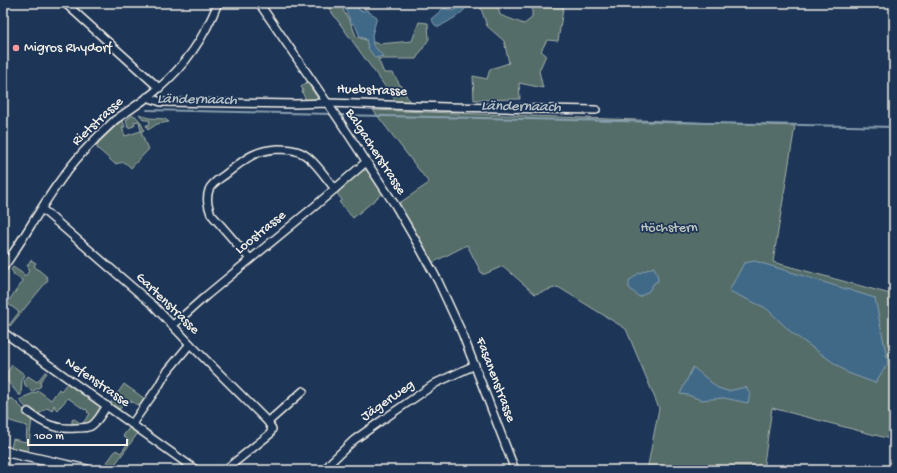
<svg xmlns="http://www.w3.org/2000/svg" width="897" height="473" font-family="'Gochi Hand',sans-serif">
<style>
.green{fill:#546d69;stroke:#a4afa8}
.water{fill:#406988;stroke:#889fae}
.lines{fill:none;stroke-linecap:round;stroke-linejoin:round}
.stream{stroke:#889fae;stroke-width:2}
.minor-casing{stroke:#f4f1e8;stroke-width:10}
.major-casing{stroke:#f4f1e8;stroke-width:12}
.minor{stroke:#1d3557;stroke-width:7}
.major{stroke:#1d3557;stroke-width:9}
.poi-dot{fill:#ff9aa2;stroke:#1d3557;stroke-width:1.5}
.labels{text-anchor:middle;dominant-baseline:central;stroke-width:3.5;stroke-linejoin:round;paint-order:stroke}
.poi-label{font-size:14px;fill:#f4f1e8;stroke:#1d3557;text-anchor:start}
.street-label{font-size:14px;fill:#f4f1e8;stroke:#1d3557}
.park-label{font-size:14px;fill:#bcc3bc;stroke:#1d3557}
.water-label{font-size:15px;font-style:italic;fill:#b5c1c6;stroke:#1d3557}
</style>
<rect width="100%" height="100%" fill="#1d3557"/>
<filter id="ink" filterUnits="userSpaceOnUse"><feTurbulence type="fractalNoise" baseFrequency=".025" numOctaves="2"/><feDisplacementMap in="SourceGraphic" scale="8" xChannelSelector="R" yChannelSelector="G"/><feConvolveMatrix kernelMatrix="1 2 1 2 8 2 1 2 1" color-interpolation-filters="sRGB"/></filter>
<g filter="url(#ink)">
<g class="green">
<path d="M325,3H341L344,12L351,23L356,36L363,39L379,44L412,41L419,22L428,23L429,39L416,59H378L384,73H393L410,102L397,103Z"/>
<path d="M479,3H497L500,15L524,24L532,18V3H564L558,41L547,40L541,51L546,55L539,71L543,88L519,83L520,99L474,100L473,76L487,79L490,69L509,63L504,41L487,26Z"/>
<path d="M307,82L319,100L307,101C304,98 304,96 302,92L303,90L301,87Z"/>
<path d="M373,110L795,126L773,262L894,295V440L772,408L763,470H647L659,408L626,329L558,287L535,294L503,266L485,274H482L467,245L432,263L418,236L398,204L429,183Z"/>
<path d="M139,114L149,118L165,119L169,122L157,124L148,130L146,125H149L150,121L147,120H144Z"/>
<path d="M133,115C139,117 142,125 144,130L141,132L146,145L149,149L131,168C124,161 124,162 115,164L97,148L98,143L121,121H123L125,127H122L125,136L141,131L139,121L134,122L135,125H134V126L128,128L126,120Z"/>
<path d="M362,170H367L383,193L353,218L339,202L342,200L336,192Z"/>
<path d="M31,260L36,263L34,266L46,276L48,280L10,326L9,325L19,312L7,303L23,281L14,275L13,272L11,270L13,267L25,275L24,276L25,277L29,271L27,269L29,267L27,266Z"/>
<path d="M12,365L24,374V375L22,379L21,395H19L8,382V371Z"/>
<path d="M45,372L47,373L40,382L41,386L32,392L25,385L24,381L28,376L37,382Z"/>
<path d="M67,383L101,407C100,410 99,413 96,416C91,425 82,425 72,426V420L74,419L82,424L90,414L87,412L88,411L86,409L85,410L68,398L60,407H59L57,410L55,408V406L54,405L52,411L47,408C33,421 29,410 19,400L24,398V397L39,391L51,400L59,389L61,391Z"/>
<path d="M124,384L145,399L141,407L127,399L120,409H118L110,404Z"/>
<path d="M3,398L13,399L32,418L28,452L11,448L13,439L26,442L27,426L10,421L3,413Z"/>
<path d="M129,428H130L138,433L113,467L105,465L116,450L121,453L129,441L123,436Z"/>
</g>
<g class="water">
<path d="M343,3H353L356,6L358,7L359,10L363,11L365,10H367C369,14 374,14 377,17L372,35L373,45L383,56L375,58L368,48L366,39L360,37L356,27L353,23L351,24C349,16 345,10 343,3Z"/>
<path d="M461,3H467L468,5C460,17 451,19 439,27L435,25L431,19L437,14L444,8L454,11L458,5Z"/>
<path d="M755,261L875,298L888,363L875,383L848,373L792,333L766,308L729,291L744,263Z"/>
<path d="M654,267L657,274L658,281L654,283L649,291L639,297L629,288V281L639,273Z"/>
<path d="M693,367L718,388L728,391L746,387L750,394L748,403L724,398L701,400L688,395L680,394Z"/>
</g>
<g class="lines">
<g class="stream">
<path d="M147,110L333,114"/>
<path d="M337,115L894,127"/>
</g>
<g class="minor-casing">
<g id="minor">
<path d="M65,3L159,88"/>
<path d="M259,3L339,120L395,205L420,248L438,281L462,333L515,470"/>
<path d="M147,97L161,102L295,104L327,103L447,107L596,110"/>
<path d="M42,209L154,306L190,344L268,422L272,429L270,434L225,470"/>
<path d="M250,259L211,214C208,206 206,199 209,190C211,183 221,178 226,174C244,160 254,150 278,149C284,149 290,149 296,151C311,154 325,177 335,189"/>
<path d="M3,268C30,230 51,187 83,152C93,141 104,130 115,120C130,109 146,100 159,88C186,65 205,36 218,3"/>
<path d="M173,325L207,295L315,206L366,162"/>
<path d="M3,332L196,470"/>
<path d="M28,412C44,424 56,430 76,428C81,428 87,428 91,426C98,422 102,412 107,406"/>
<path d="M268,422L303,391"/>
<path d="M132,424L158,387L166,373L190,344"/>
<path d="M325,470L332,461L354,440L378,423L436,383L475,365"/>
</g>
</g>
<g class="major-casing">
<path id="major" d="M3,451L87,470"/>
</g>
<use href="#minor" class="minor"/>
<use href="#major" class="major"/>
</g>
</g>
<circle class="poi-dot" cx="16" cy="48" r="4"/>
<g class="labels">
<g class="poi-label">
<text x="24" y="48">Migros Rhydorf</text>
</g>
<g class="street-label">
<text transform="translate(372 91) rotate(2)">Huebstrasse</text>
<text transform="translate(98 122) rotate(-43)">Rietstrasse</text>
<text transform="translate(375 152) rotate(57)">Balgacherstrasse</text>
<text transform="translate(261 233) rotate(-39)">Loostrasse</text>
<text transform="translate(167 304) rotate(44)">Gartenstrasse</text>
<text transform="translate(495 380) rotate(69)">Fasanenstrasse</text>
<text transform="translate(97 383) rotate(35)">Nefenstrasse</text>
<text transform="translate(388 401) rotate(-35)">Jägerweg</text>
</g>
<g class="park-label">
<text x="669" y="228">Höchstern</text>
</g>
<g class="water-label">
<text transform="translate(197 100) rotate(1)">Ländernaach</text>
<text transform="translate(521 107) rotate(1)">Ländernaach</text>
</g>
</g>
<rect width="897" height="473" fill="none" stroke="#1d3557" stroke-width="16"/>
<rect x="8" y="8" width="881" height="457" fill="none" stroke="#f4f1e8" stroke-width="1.5" filter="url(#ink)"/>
<path d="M28 439v6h99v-6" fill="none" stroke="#f4f1e8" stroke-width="2"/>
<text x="34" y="439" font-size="12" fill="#f4f1e8" stroke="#1d3557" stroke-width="3" paint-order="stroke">100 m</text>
</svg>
